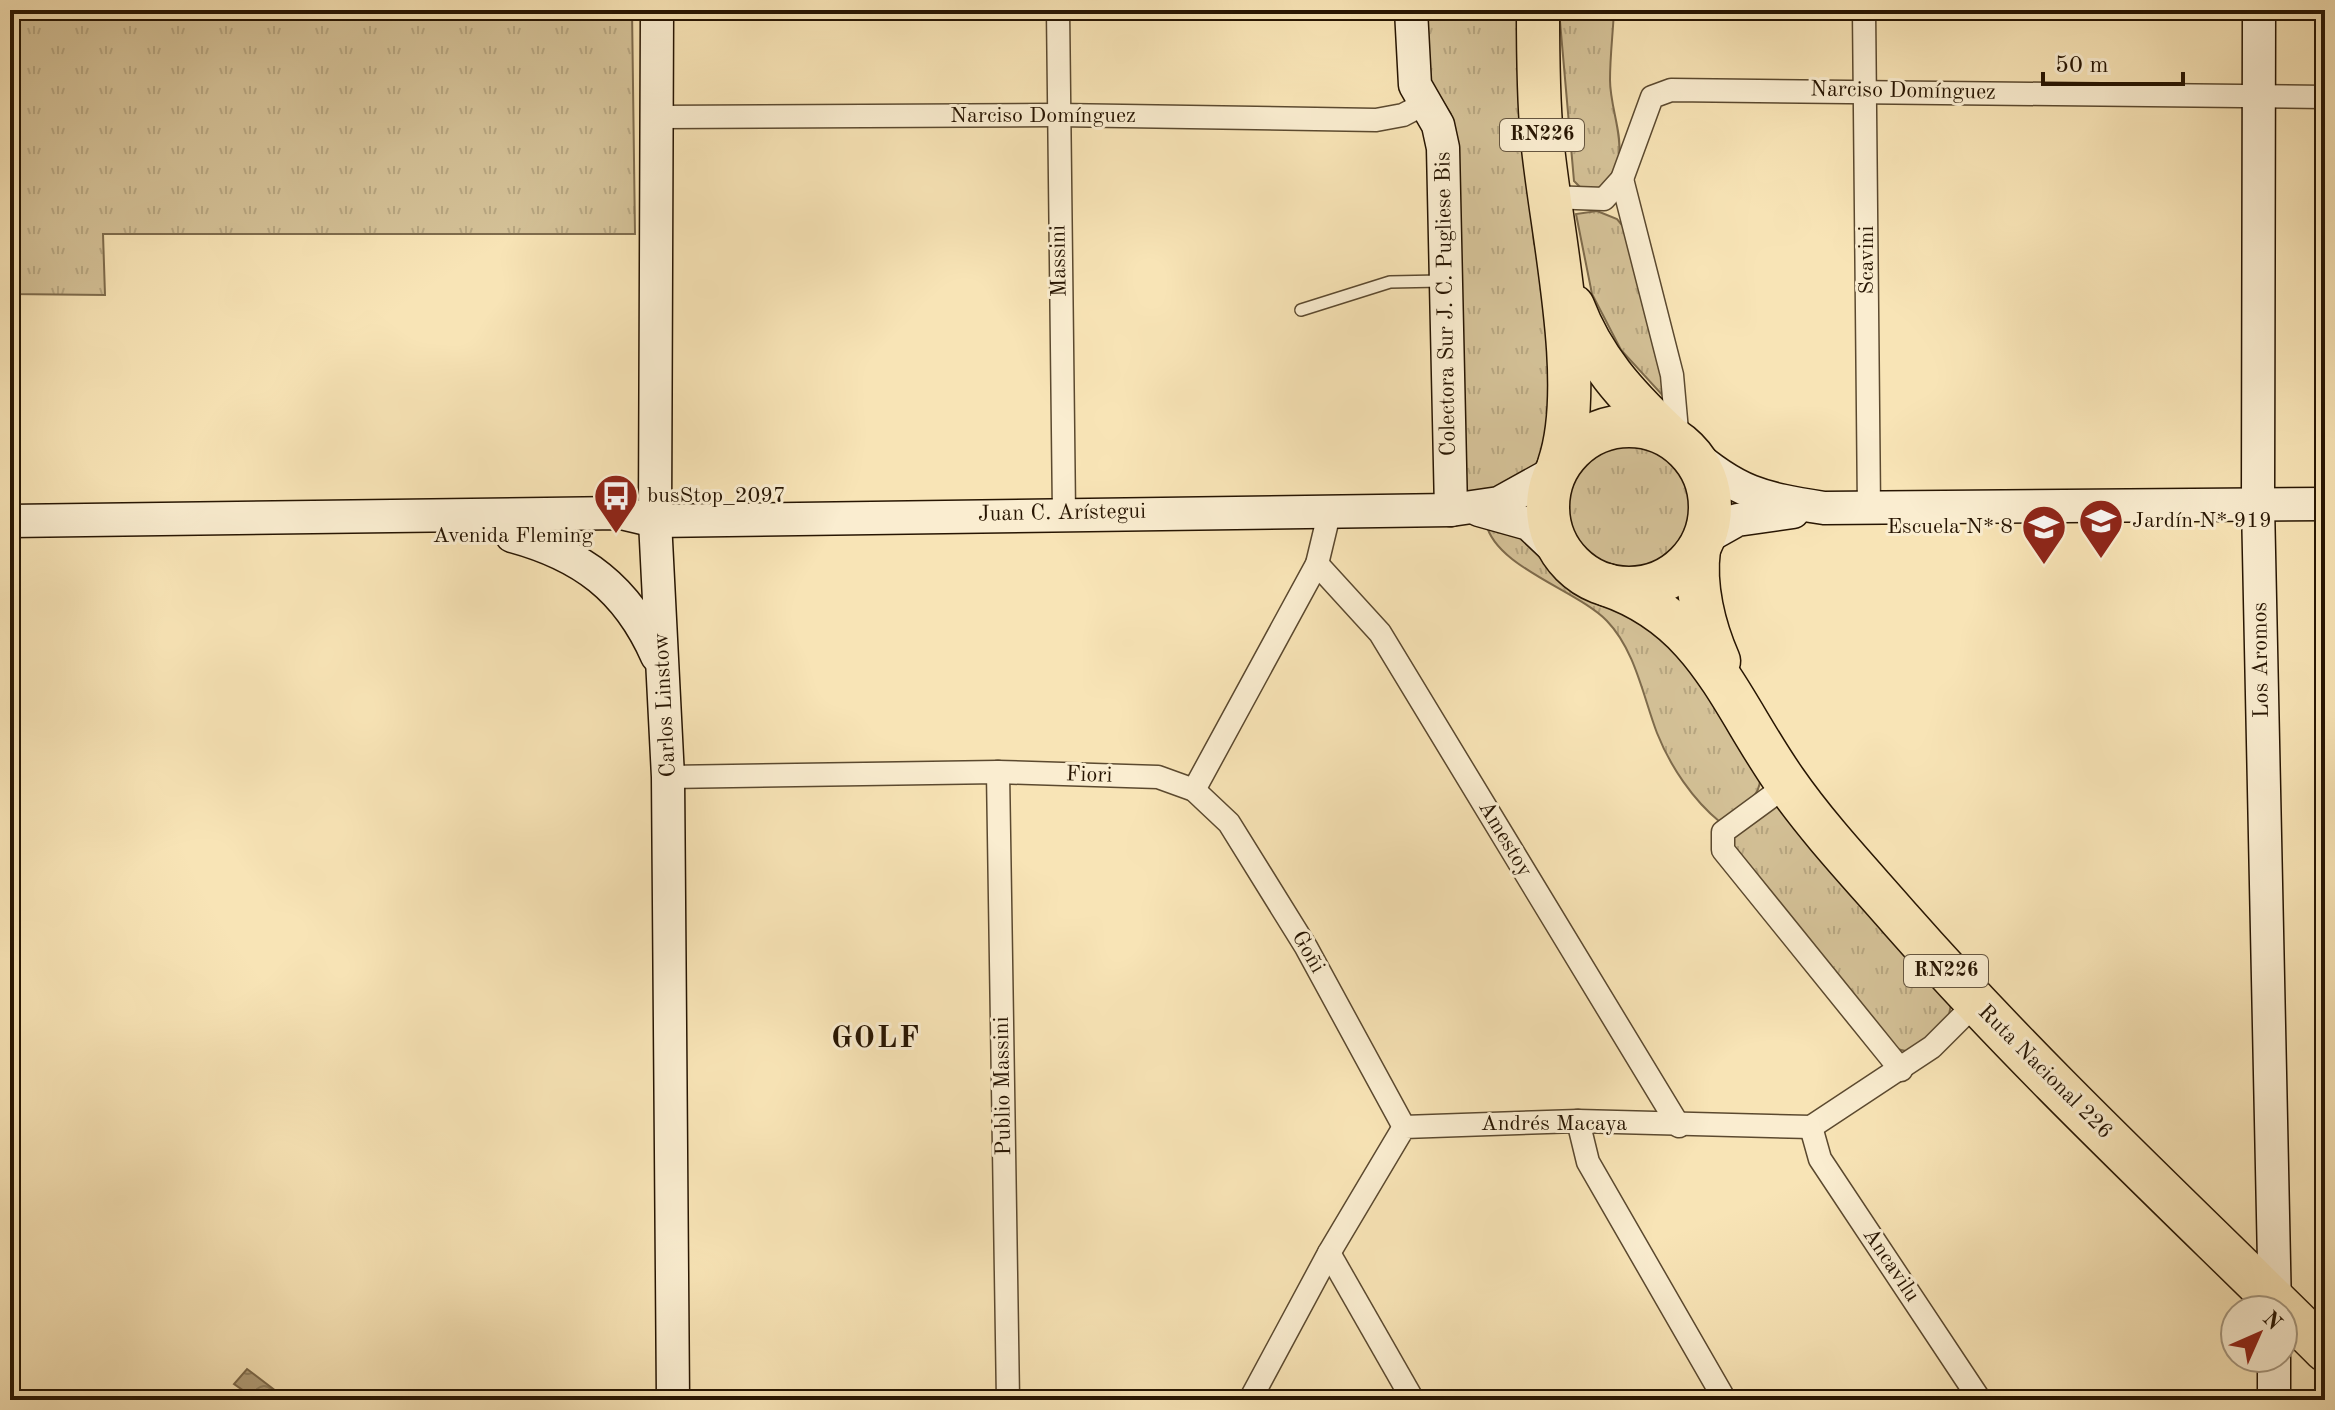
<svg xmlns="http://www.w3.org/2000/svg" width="2335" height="1410" font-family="'Old Standard TT',serif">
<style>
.grass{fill:url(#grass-tufts);stroke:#7e6b4c;stroke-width:2}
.water{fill:url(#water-waves);stroke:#7a6749;stroke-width:2}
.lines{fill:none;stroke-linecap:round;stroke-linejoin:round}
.lane-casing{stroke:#5b492f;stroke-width:14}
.street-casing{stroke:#5b492f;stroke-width:25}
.secondary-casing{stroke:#271502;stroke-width:35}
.highway-casing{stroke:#271502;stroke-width:45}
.lane{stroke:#faedd0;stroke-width:11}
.street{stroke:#faedd0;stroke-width:22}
.secondary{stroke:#faedd0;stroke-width:32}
.highway{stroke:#f8e4b6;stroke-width:42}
.labels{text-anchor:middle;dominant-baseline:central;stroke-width:6;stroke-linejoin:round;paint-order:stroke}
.shield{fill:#faedd0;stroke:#665640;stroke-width:2}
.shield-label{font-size:20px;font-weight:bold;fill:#271502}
.street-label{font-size:22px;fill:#271502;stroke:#faedd0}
.poi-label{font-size:22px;fill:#271502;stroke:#faedd0;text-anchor:start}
.district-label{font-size:30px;font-weight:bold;letter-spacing:2px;fill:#271502;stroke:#faedd0}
</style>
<defs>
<pattern id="grass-tufts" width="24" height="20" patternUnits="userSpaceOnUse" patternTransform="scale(2)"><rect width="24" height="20" fill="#d4c197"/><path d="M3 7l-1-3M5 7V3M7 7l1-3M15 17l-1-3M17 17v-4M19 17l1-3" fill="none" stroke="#b6a580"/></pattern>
<pattern id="water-waves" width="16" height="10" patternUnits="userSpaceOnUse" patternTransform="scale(2)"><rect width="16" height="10" fill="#b19e79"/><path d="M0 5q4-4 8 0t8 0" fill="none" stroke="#908061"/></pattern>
</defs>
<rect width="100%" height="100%" fill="#f8e4b6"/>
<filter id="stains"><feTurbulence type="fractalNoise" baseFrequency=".0025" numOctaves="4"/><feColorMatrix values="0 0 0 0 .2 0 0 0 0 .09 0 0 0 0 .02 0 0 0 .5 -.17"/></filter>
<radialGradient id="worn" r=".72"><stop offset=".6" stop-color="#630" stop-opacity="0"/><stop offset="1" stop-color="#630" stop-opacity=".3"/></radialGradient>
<g class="grass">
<path d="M10,10H632L635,234H103L105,295L10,294Z"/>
<path d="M1424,10H1525L1531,200L1534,243L1549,281L1551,441L1535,474L1513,489L1467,493L1457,468L1451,114L1424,73Z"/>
<path d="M1559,10H1614C1613,33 1610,56 1610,80C1610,119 1638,160 1598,191L1583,190L1574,181Z"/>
<path d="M1597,211L1617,219L1631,236L1658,345L1665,398L1621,350L1592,294L1576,214Z"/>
<circle cx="1629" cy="506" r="70"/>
<path d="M1486,523L1503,524L1575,581L1644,619L1699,675L1760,777C1762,799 1736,811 1720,822C1693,800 1670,766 1657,733C1643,696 1635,650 1607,621C1577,590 1495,567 1486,523Z"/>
<path d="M1785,805L1953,994L1948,1020L1910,1052L1897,1049L1733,853V838L1774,806Z"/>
</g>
<path class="water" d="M247,1369L276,1391L272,1400H257L234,1384Z"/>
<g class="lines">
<g class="lane-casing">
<path id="lane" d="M1301,310L1390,282L1441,281"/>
</g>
<g class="street-casing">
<g id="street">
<path d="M1058,10L1064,513"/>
<path d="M1864,10L1869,509"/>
<path d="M658,117L1057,115L1376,120L1403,115L1424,104"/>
<path d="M1622,179L1672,375L1678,442"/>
<path d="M1549,197L1604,199L1622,179L1652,97L1671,90L2325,97"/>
<path d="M1317,564L1380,633L1679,1126"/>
<path d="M998,772L1008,1400"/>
<path d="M668,777L998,772L1158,777L1194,790L1229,823L1306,947L1404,1127"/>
<path d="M1787,785L1723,832V850L1901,1070"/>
<path d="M1194,790L1317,564L1330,510"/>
<path d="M1578,1121L1588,1162L1725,1400"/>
<path d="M1811,1127L1820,1159L1980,1400"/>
<path d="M1329,1253L1413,1400"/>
<path d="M1250,1400L1329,1253L1404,1127L1578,1121L1811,1127L1932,1047L1975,1004"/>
</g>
</g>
<g class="secondary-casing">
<g id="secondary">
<path d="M657,10L655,521L668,777L673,1400"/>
<path d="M1411,10L1415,85L1438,125L1443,148L1451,510"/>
<path d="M2259,10L2258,505L2275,1310"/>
<path d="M1688,450C1737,493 1761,498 1824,508L2325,504"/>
<path d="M1479,510L1529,524L1568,561"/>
<path d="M10,521L621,513L655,521L1451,510L1499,503L1555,472"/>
<path d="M512,536C582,555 627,588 657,656"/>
<path d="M1705,538L1737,520L1793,512"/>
<path d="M2274,1400V1358"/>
</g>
</g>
<g class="highway-casing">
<g id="highway">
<path d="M1538,10C1538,53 1538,95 1542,138C1550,227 1587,382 1559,464"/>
<path d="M1573,306C1593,359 1626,395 1667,434"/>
<circle cx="1629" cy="507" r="81"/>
<path d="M1699,549C1694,586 1704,627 1719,661"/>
<path d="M1607,585C1706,619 1730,703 1785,781C1819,830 1862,875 1901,920C2034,1071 2182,1208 2325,1350"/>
</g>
</g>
<use href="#lane" class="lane"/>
<use href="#street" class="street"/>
<use href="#secondary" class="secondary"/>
<use href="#highway" class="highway"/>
</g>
<defs>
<g id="bus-pin" transform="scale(2.3)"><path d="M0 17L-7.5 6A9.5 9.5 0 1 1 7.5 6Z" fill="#8f2418" stroke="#faedd0"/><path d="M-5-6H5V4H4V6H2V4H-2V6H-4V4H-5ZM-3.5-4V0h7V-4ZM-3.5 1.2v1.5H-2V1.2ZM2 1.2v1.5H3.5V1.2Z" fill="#fff"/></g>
<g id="school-pin" transform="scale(2.3)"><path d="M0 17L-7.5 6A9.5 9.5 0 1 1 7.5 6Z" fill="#8f2418" stroke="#faedd0"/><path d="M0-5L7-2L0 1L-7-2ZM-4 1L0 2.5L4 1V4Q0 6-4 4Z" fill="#fff"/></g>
</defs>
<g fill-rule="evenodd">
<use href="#bus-pin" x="616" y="496"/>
<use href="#school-pin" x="2101" y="521"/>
<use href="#school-pin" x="2044" y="527"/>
</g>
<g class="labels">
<g class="shield">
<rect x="1500" y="119" width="84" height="32" rx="6"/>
<rect x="1904" y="955" width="84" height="32" rx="6"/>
</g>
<g class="shield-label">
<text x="1542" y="135">RN226</text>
<text x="1946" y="971">RN226</text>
</g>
<g class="street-label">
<text transform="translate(1903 91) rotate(1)">Narciso Domínguez</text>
<text x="1043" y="116">Narciso Domínguez</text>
<text transform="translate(1867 260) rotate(-90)">Scavini</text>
<text transform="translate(1059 261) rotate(-91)">Massini</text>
<text transform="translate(1446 304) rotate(-91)">Colectora Sur J. C. Pugliese Bis</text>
<text transform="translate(1062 513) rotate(-1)">Juan C. Arístegui</text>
<text x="513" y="536">Avenida Fleming</text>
<text transform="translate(2261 660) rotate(-91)">Los Aromos</text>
<text transform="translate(665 705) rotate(-93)">Carlos Linstow</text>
<text transform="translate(1089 775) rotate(2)">Fiori</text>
<text transform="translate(1505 839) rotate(59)">Amestoy</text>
<text transform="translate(1308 952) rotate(60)">Goñi</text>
<text transform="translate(2045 1072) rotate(45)">Ruta Nacional 226</text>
<text transform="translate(1003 1086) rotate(-91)">Publio Massini</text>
<text x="1554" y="1124">Andrés Macaya</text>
<text transform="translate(1891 1265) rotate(56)">Ancavilu</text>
</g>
<g class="poi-label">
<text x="647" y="496">busStop_2097</text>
<text x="2132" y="521">Jardín N* 919</text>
<text x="2013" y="527" text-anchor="end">Escuela N* 8</text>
</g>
<g class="district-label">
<text x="876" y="1039">GOLF</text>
</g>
</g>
<rect width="2335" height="1410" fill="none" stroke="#f8e4b6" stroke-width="40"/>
<rect x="12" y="12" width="2311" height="1386" fill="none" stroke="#271502" stroke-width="4"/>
<rect x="20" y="20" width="2295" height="1370" fill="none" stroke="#271502" stroke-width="2"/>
<g transform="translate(2259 1334) rotate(45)"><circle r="38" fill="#faedd0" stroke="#a6977e" stroke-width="2"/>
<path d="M0-6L14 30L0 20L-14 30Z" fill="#8f2418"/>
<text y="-12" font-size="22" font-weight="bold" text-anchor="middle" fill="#271502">N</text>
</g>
<path d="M2043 72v12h140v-12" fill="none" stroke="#271502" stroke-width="4"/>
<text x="2055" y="72" font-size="24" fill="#271502" stroke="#faedd0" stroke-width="6" paint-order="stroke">50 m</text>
<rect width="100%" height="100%" filter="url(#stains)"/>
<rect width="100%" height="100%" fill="url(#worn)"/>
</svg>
